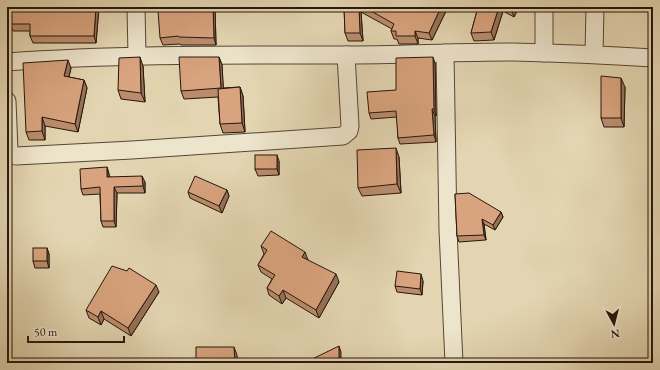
<svg xmlns="http://www.w3.org/2000/svg" width="660" height="370" font-family="'EB Garamond',serif">
<style>
.lines{fill:none;stroke-linecap:round;stroke-linejoin:round}
.minor-casing{stroke:#564635;stroke-width:19}
.minor{stroke:#ede4cc;stroke-width:17}
.wall{fill:#ba8c6c;stroke:#27170c}
.shaded-wall{fill:#977258;stroke:#27170c}
.building{fill:#d8a37e;stroke:#27170c}
</style>
<rect width="100%" height="100%" fill="#e3d5b1"/>
<filter id="stains"><feTurbulence type="fractalNoise" baseFrequency=".005" numOctaves="4"/><feColorMatrix values="0 0 0 0 .2 0 0 0 0 .09 0 0 0 0 .02 0 0 0 .5 -.17"/></filter>
<radialGradient id="worn" r=".72"><stop offset=".6" stop-color="#630" stop-opacity="0"/><stop offset="1" stop-color="#630" stop-opacity=".3"/></radialGradient>
<g class="lines">
<g class="minor-casing">
<g id="minor">
<path d="M136,7L137,55"/>
<path d="M445,53L448,230L454,363"/>
<path d="M544,53V7"/>
<path d="M594,54L595,7"/>
<path d="M7,62C118,54 230,55 341,55C399,55 456,52 513,52C560,53 606,55 653,58"/>
<path d="M7,101L9,151L11,154L16,156L132,150L343,136L349,131L350,126L346,55"/>
</g>
</g>
<use href="#minor" class="minor"/>
</g>
<g class="wall">
<path d="M7,7H99L96,43H33L30,36V31H13L10,24L9,15H7Z"/>
<path d="M215,7L216,45H181L180,44L163,45L160,38Z"/>
<path d="M344,7H448L432,40L418,38V44H399L397,39H394L391,31L392,29L361,12L363,41H348L345,33Z"/>
<path d="M478,7H519L514,17L503,11L494,40L474,41L471,33Z"/>
<path d="M219,57L222,65L223,88L240,87L243,96L245,132L223,133L220,124L218,97L184,99L181,91Z"/>
<path d="M435,63L436,116H435L436,142L400,144L398,138L397,117L371,119L369,113L396,90Z"/>
<path d="M143,66L145,102L121,99L118,90Z"/>
<path d="M71,68L69,77L84,80L87,88L78,132L45,126V140H29L26,132Z"/>
<path d="M625,87L624,127H604L601,118Z"/>
<path d="M399,157L401,193L362,196L358,188Z"/>
<path d="M279,161V175L258,176L255,169Z"/>
<path d="M107,167L109,174V177L145,182V193H117L116,227H103L101,221L100,194L83,195L81,189Z"/>
<path d="M227,190L229,196L222,213L190,198L188,192Z"/>
<path d="M455,194L501,212L503,217L495,230L484,224L486,240L459,242L457,236Z"/>
<path d="M261,246L308,260L339,282L319,318L286,298L282,304L269,295L267,288L272,279L261,272L258,265L264,254Z"/>
<path d="M47,248L49,254V268H35L33,261Z"/>
<path d="M423,281L422,295L397,292L395,286Z"/>
<path d="M159,292L131,336L104,319L101,325L89,318L86,310Z"/>
</g>
<g class="shaded-wall">
<path d="M96,7H99L96,43L94,36Z"/>
<path d="M213,7H215L216,45L214,38Z"/>
<path d="M359,7H360L361,12L363,41L360,33Z"/>
<path d="M441,7H448L432,40L429,33Z"/>
<path d="M499,7H501L503,11L494,40L491,32Z"/>
<path d="M512,7H519L514,17L511,9Z"/>
<path d="M415,31L418,38V44L415,36Z"/>
<path d="M140,57L143,66L145,102L141,93Z"/>
<path d="M219,57L222,65L224,97L221,88Z"/>
<path d="M433,57L435,63L436,116L434,109Z"/>
<path d="M68,60L71,68L67,84L64,76Z"/>
<path d="M621,78L625,87L624,127L621,118Z"/>
<path d="M84,80L87,88L78,132L75,124Z"/>
<path d="M240,87L243,96L245,132L242,123Z"/>
<path d="M432,109L435,116L436,142L434,135Z"/>
<path d="M42,117L45,126V140L42,131Z"/>
<path d="M396,148L399,157L401,193L397,184Z"/>
<path d="M277,155L279,161V175L277,169Z"/>
<path d="M107,167L109,174L110,183L107,177Z"/>
<path d="M142,176L145,182V193L143,186Z"/>
<path d="M114,187L117,193L116,227L114,221Z"/>
<path d="M227,190L229,196L222,213L219,206Z"/>
<path d="M501,212L503,217L495,230L493,225Z"/>
<path d="M482,219L484,224L486,240L484,235Z"/>
<path d="M47,248L49,254V268L47,261Z"/>
<path d="M305,252L308,260L302,257Z"/>
<path d="M336,274L339,282L319,318L316,310Z"/>
<path d="M421,274L423,281L422,295L420,289Z"/>
<path d="M156,285L159,292L131,336L128,328Z"/>
<path d="M283,290L286,298L282,304L279,296Z"/>
<path d="M101,311L104,319L101,325L98,317Z"/>
<path d="M339,346L341,352V363H339Z"/>
<path d="M234,347L237,355L238,363H235Z"/>
</g>
<g class="building">
<path d="M7,7H96L94,36H30V24H10L9,8H7Z"/>
<path d="M176,7H213L214,38L179,37L178,36L160,38L158,11L176,10Z"/>
<path d="M344,7H359L360,33H345Z"/>
<path d="M364,7H441L429,33L415,31V36H396V31H391L394,24Z"/>
<path d="M478,7H499L491,32L471,33Z"/>
<path d="M507,7H512L511,9Z"/>
<path d="M140,57L141,93L118,90L119,58Z"/>
<path d="M179,57H219L221,88L181,91Z"/>
<path d="M433,57L434,109H432L434,135L398,138L396,111L369,113L367,92L396,90V58Z"/>
<path d="M68,60L64,76L84,80L75,124L42,117V131L26,132L23,63Z"/>
<path d="M601,76L621,78V118H601Z"/>
<path d="M240,87L242,123L220,124L218,89Z"/>
<path d="M396,148L397,184L358,188L357,150Z"/>
<rect x="255" y="155" width="22" height="14"/>
<path d="M107,167V177L142,176L143,186L114,187V221H101L100,187L81,189L80,169Z"/>
<path d="M195,176L227,190L219,206L188,192Z"/>
<path d="M469,193L501,212L493,225L482,219L484,235L457,236L455,194Z"/>
<path d="M271,231L305,252L302,257L336,274L316,310L283,290L279,296L267,288L275,275L258,265L267,250L261,246Z"/>
<rect x="33" y="248" width="14" height="13"/>
<path d="M112,266L127,271L129,268L156,285L128,328L101,311L98,317L86,310Z"/>
<path d="M397,271L421,274L420,289L395,286Z"/>
<path d="M339,346V363H304Z"/>
<path d="M196,347H234L235,363H196Z"/>
<path d="M49,360V363H22L21,361Z"/>
</g>
<rect width="660" height="370" fill="none" stroke="#e3d5b1" stroke-width="24"/>
<rect x="8" y="8" width="644" height="354" fill="none" stroke="#27170c" stroke-width="2"/>
<rect x="12" y="12" width="636" height="346" fill="none" stroke="#27170c"/>
<g transform="translate(614 324) rotate(173)" stroke="#ede4cc" stroke-width="3" paint-order="stroke">
<path d="M0-3L7 15L0 10L-7 15Z" fill="#27170c"/>
<text y="-6" font-size="11" font-weight="bold" text-anchor="middle" fill="#27170c">N</text>
</g>
<path d="M28 336v6h96v-6" fill="none" stroke="#27170c" stroke-width="2"/>
<text x="34" y="336" font-size="12" fill="#27170c" stroke="#ede4cc" stroke-width="3" paint-order="stroke">50 m</text>
<rect width="100%" height="100%" filter="url(#stains)"/>
<rect width="100%" height="100%" fill="url(#worn)"/>
</svg>
